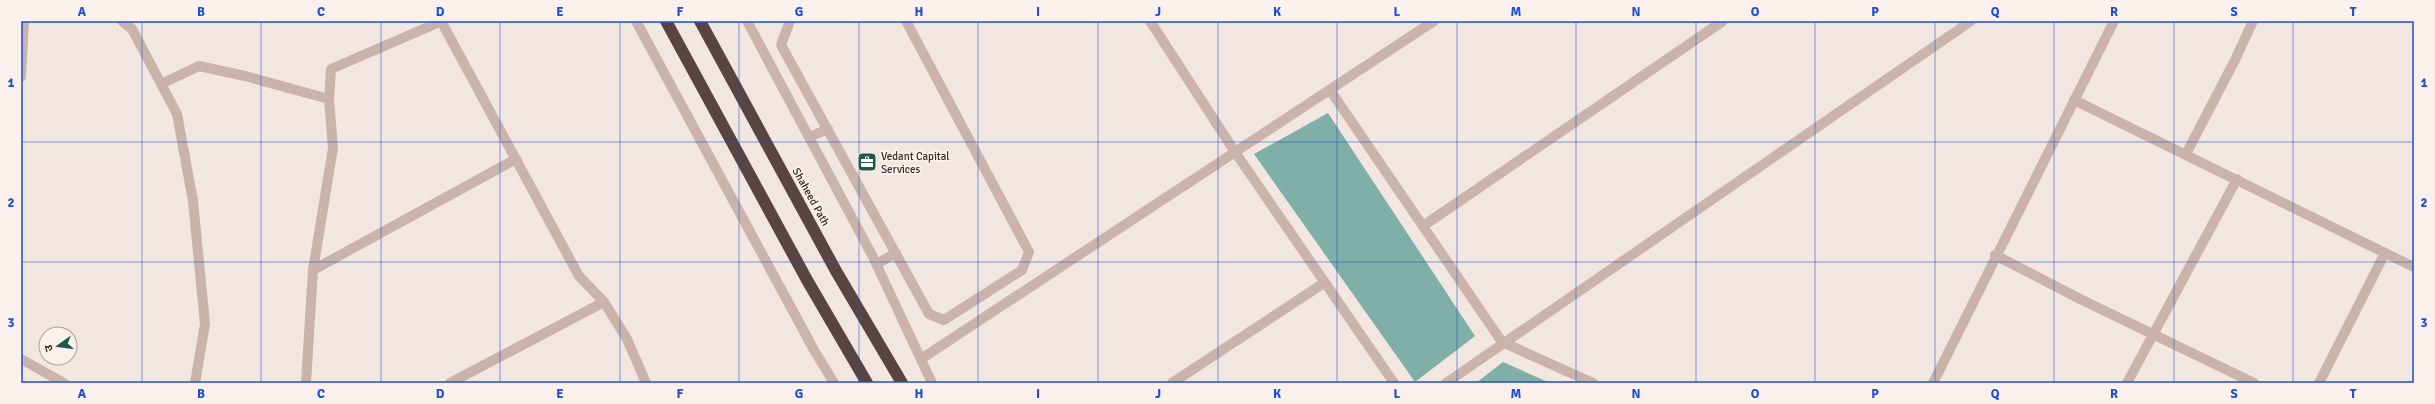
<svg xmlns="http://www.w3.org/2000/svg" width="2435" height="404" font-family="Signika,'Noto Sans Devanagari',sans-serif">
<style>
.water{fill:#7fafa7}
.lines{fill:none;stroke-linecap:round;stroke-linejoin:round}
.minor{stroke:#cab3ab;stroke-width:10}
.highway{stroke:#594442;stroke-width:12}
.grid{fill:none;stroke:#1d4ed8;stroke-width:1;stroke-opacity:0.55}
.labels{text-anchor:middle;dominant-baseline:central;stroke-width:4;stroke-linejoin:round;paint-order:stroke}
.poi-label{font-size:11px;fill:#382c2a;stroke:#faf1ec;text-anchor:start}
.street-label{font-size:11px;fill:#382c2a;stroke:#faf1ec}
.neatline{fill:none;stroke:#1d4ed8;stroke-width:1.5}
.grid-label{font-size:13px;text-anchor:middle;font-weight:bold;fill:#1d4ed8}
</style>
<rect width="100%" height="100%" fill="#f2e6e0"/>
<g class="water">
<path d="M1328,113L1475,336L1415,382L1254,154Z"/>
<path d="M1503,362L1550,383H1476Z"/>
</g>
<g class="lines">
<g class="minor">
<path d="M122,21L132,29L177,114L193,201L205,324L195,383"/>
<path d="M441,21L579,276L604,302L627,339L646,383"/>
<path d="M636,21L814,350L834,383"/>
<path d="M747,21L873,257L932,383"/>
<path d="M790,21L781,45L929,314L944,320L1022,270L1029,252L906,21"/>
<path d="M1150,21L1235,152L1394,383"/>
<path d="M21,77L24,21"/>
<path d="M161,84L199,66L245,76L329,99"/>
<path d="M1330,90L1502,342L1593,383"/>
<path d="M2074,100L2385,253L2319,383"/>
<path d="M809,137L828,129"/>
<path d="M2186,154L2235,60L2253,21"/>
<path d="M1423,226L1723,21"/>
<path d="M2385,253L2414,267"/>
<path d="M1995,255L2080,299L2254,383"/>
<path d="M877,264L896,253"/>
<path d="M313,270L516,159"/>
<path d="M21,359L64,383"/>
<path d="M921,359L1434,21"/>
<path d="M306,383L313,270L333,148L329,99L331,69L442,21"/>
<path d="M450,383L604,302"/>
<path d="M1172,383L1324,283"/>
<path d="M1446,383L1971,21"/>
<path d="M1933,383L2114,21"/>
<path d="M2127,383L2237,179"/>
</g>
<g class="highway">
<path d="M666,21L807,280L867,383"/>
<path d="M700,21L836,271L902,383"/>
</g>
</g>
<path class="grid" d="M142,21V383M261,21V383M381,21V383M500,21V383M620,21V383M739,21V383M859,21V383M978,21V383M1098,21V383M1218,21V383M1337,21V383M1457,21V383M1576,21V383M1696,21V383M1815,21V383M1935,21V383M2054,21V383M2174,21V383M2293,21V383M21,142H2414M21,262H2414"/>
<defs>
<g id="office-square" transform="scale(1)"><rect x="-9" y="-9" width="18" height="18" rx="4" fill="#215951" stroke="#faf1ec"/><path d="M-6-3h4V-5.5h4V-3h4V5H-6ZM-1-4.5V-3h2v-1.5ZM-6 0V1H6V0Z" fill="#fff"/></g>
</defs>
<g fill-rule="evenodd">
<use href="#office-square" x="867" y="162"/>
</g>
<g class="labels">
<g class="poi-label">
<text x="881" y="156">Vedant Capital<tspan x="881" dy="13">Services</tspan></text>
</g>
<g class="street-label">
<text transform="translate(811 197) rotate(61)">Shaheed Path</text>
</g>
</g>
<rect width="2435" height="404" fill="none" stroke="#faf1ec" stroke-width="44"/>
<g transform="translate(58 346) rotate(256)"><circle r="19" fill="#faf1ec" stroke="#aca29e"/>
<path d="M0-3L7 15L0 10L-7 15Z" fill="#215951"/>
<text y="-6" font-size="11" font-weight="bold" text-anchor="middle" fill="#382c2a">उ</text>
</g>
<rect x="22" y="22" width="2391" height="360" class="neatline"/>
<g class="grid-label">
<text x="82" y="16">A</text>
<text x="201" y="16">B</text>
<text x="321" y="16">C</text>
<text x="440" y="16">D</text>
<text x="560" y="16">E</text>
<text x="680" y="16">F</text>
<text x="799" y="16">G</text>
<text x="919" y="16">H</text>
<text x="1038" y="16">I</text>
<text x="1158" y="16">J</text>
<text x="1277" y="16">K</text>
<text x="1397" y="16">L</text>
<text x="1516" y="16">M</text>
<text x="1636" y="16">N</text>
<text x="1755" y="16">O</text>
<text x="1875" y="16">P</text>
<text x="1995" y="16">Q</text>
<text x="2114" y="16">R</text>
<text x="2234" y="16">S</text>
<text x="2353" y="16">T</text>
<text x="11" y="87">1</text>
<text x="2424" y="87">1</text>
<text x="11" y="207">2</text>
<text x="2424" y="207">2</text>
<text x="11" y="327">3</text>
<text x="2424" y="327">3</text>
<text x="82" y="398">A</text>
<text x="201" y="398">B</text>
<text x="321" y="398">C</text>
<text x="440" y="398">D</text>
<text x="560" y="398">E</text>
<text x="680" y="398">F</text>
<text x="799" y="398">G</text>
<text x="919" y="398">H</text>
<text x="1038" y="398">I</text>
<text x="1158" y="398">J</text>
<text x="1277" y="398">K</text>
<text x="1397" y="398">L</text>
<text x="1516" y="398">M</text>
<text x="1636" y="398">N</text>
<text x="1755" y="398">O</text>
<text x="1875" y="398">P</text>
<text x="1995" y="398">Q</text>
<text x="2114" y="398">R</text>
<text x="2234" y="398">S</text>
<text x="2353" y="398">T</text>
</g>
</svg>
